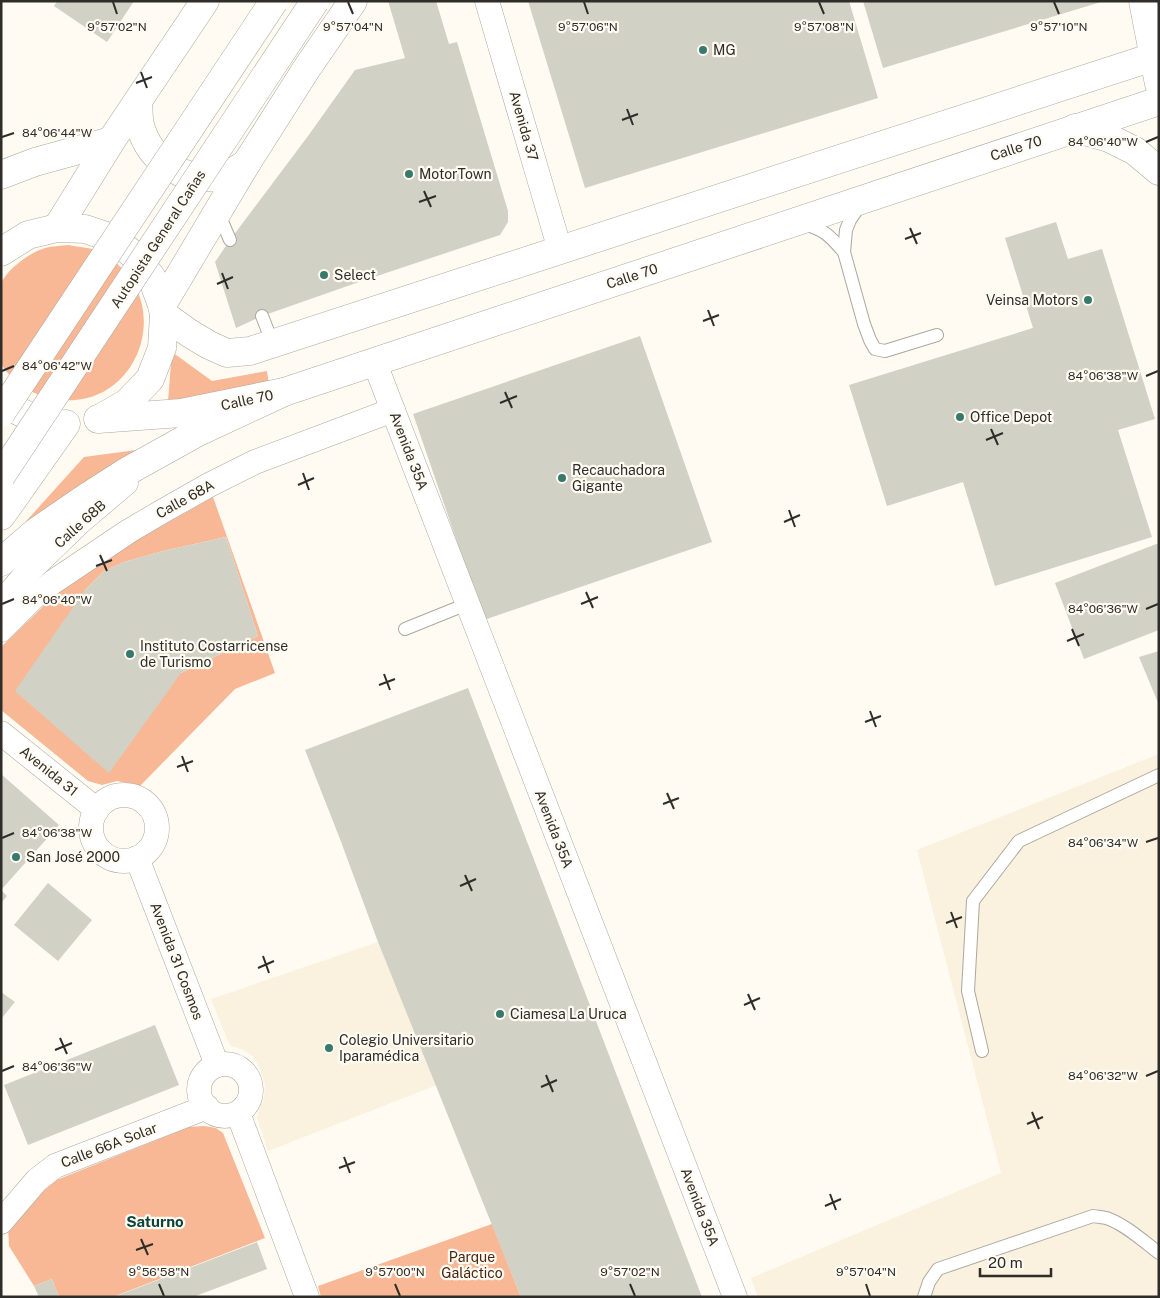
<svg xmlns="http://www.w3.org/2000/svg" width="1160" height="1298" font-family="'Public Sans',sans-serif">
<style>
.built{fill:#faf1df}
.green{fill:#f8b896;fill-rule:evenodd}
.building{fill:#d1d1c5}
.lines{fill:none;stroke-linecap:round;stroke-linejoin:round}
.service-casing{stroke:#ada89e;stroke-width:14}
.minor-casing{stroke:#ada89e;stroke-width:25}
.secondary-casing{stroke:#ada89e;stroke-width:29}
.primary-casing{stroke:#ada89e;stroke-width:29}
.trunk-casing{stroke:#ada89e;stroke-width:29}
.service{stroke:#fff;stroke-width:12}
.minor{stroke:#fff;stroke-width:24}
.secondary{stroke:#fff;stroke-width:28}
.primary{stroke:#fff;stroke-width:28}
.trunk{stroke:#fff;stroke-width:28}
.trunk-bridge-casing{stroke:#ada89e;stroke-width:29;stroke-linecap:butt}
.trunk-bridge{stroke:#fff;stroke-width:28}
.ticks{fill:none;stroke:#2f2d29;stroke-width:2}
.poi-dot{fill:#377a6c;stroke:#fffbf2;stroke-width:2}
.labels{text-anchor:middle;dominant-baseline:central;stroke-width:4.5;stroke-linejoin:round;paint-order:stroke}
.poi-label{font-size:14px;fill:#2f2d29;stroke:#fffbf2;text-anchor:start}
.street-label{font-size:14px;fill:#2f2d29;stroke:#fffbf2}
.park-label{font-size:14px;fill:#4a2610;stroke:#fffbf2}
.neighbourhood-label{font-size:15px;font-weight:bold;fill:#09443a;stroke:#fffbf2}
.ticks-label{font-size:12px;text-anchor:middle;fill:#2f2d29;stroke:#fffbf2;stroke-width:4.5;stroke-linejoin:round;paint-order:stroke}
</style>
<rect width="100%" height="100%" fill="#fffbf2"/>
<g class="built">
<path d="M1159,754V1297H758L751,1278L1001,1173L917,850Z"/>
<path d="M378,942L437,1085L268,1151L257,1118L259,1109L264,1098L265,1084L260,1069L253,1056L243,1050L231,1046L227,1039L211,999Z"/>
</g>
<g class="green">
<path d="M69,245C77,247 87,247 95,250C189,293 135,431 37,394C27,390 4,374 1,362C0,356 1,347 1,340C1,321 1,302 1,283C9,268 29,253 45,248C52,246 61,246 69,245Z"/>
<path d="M172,352L212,381L267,371L269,385L168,401Z"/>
<path d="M159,447L1,549L84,457Z"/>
<path d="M213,497L275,673L235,689L137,789L127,783L117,781L102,785L88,781L1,710V647L59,591L124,547ZM226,537L258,636L181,673L85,590L104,571L124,562L163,551Z"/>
<path d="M204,1126L216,1128L223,1133L265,1238L113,1297H59L52,1279L34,1286L9,1246L8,1227L54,1181L189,1127Z"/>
<path d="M492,1224L521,1297H321L318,1286Z"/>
</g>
<g class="building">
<path d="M57,1H134L107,42L54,6Z"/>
<path d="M388,1H436L449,44L457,42L508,211V222L500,235L359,282L262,316L236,328L215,262L230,240L308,136L355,70L405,58Z"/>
<path d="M528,1H849L878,98L585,188Z"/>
<path d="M863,1H1101V2L883,68Z"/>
<path d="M1056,222L1068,259L1102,249L1155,419L1118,430L1152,537L995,586L963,482L887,506L849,385L1033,328L1005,238Z"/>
<path d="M640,336L712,542L484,620L413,414Z"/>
<path d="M226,537L258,636L181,673L109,773L15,691L85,590L104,571L124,562L163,551Z"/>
<path d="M1159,543V630L1084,659L1055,583Z"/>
<path d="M1159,651V705L1139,657Z"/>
<path d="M468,688L702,1297H521L378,942L340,839L305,750Z"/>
<path d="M1,774L59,825L1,890Z"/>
<path d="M48,883L92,920L58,961L14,925Z"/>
<path d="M1,890L7,896L1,903Z"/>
<path d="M1,992L15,1002L1,1019Z"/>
<path d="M155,1025L179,1085L28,1145L4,1085Z"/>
<path d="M257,1242L267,1269L193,1297H114Z"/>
<path d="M52,1279L59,1297H39L34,1286Z"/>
</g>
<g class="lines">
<g class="service-casing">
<g id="service">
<path d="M860,205L850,220L846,230L844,252L864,324L870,340L875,349L885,351L937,335"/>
<path d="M218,212L230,240"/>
<path d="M804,224C825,230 830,236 844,252"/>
<path d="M262,316L273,344"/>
<path d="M405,629L467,604"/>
<path d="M982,1051L968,991L973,901L1019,841L1159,775"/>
<path d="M924,1297L929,1282L938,1269L1093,1216C1098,1217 1104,1217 1109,1219C1127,1226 1143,1241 1159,1253"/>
</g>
</g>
<g class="minor-casing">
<g id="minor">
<path d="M487,1L560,250"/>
<path d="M374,361L735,1297"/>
<path d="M1,603L25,575L81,521L126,483"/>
<path d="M1,630L33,598L53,582L129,531L163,511L209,485L255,462L393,410"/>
<path d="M1,733L97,810"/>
<circle cx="124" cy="828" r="33"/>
<path d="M137,858L217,1065"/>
<circle cx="225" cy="1090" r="26"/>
<path d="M238,1113L307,1297"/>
<path d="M1,1222L37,1180L55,1166L207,1107"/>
</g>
</g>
<g class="secondary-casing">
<path id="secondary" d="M1143,1L1159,84"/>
</g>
<g class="primary-casing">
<g id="primary">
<path d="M1075,128L1109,138L1135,151L1159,171"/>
<path d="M1,252L28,235L57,228L85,229L112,238L135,256L152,278L162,305L164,315L162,348L150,379L127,403L101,418"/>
<path d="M164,315L189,333L209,345L227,353L250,351L1159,55"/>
<path d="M1,399C18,414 39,421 61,424"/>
<path d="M98,419L181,413L284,392L1159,101"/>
</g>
</g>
<g class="trunk-casing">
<g id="trunk">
<path d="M138,102C139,109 138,118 140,125C150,163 187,185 225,175C232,173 239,168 246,164"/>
<path d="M1,175L35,162L111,141"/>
<path d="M57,228L111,141L205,1"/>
<path d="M162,305L246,164L307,68L353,1"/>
<path d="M1,516L66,424"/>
<path d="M1,562L36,532L84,499L126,472L198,432L284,392"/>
</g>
</g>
<use href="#service" class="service"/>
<use href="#minor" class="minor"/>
<use href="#secondary" class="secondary"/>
<use href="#primary" class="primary"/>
<use href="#trunk" class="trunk"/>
<g class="trunk-bridge-casing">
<g id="trunk-bridge">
<path d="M1,413L274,1"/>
<path d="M1,476L315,1"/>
</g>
</g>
<use href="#trunk-bridge" class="trunk-bridge"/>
</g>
<path class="ticks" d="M113,2L117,14M348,2L353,14M584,2L588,14M819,2L824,14M1054,2L1059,14M141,72L147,88M136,83L152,77M627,109L633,125M622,120L638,114M2,137L14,133M1146,142L1158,137M424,191L431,207M419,202L436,196M910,228L917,244M905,239L921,233M222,273L228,289M217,284L233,277M708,310L714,326M703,321L719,315M2,371L14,366M1146,376L1158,371M505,392L512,408M500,403L517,396M991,429L998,445M986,440L1003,433M303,473L309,490M298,485L314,478M789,510L795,527M784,522L800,515M100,555L107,571M96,566L112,560M586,592L593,608M2,604L14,599M581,604L598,597M1146,609L1158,604M1072,629L1079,646M1067,641L1084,634M384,674L390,690M379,685L395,679M870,711L876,727M865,722L881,716M182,756L188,772M177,767L193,761M667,793L674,809M663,804L679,798M2,838L14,833M1146,842L1158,838M465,875L472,891M460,886L476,879M951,912L957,928M946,923L962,917M263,956L269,973M258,968L274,961M748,994L755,1010M744,1005L760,998M60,1038L67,1054M55,1050L72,1043M2,1071L14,1066M546,1075L553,1092M1146,1076L1158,1071M541,1087L557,1080M1032,1112L1039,1129M1027,1124L1043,1117M344,1157L350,1173M339,1168L355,1162M830,1194L836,1210M825,1206L841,1199M141,1239L148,1255M136,1250L153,1244M159,1284L164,1296M395,1284L400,1296M630,1284L635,1296M866,1284L870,1296"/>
<g class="poi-dot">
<circle cx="703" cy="50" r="5"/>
<circle cx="409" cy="174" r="5"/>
<circle cx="324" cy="275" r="5"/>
<circle cx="1088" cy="300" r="5"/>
<circle cx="960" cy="417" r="5"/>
<circle cx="562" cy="478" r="5"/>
<circle cx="130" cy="654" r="5"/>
<circle cx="16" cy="857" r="5"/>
<circle cx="500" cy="1014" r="5"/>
<circle cx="329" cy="1048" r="5"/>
</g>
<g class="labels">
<g class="poi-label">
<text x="713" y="50">MG</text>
<text x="419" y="174">MotorTown</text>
<text x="334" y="275">Select</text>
<text x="1078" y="300" text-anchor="end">Veinsa Motors</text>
<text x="970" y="417">Office Depot</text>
<text x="572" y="470">Recauchadora<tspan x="572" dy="16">Gigante</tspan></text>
<text x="140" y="646">Instituto Costarricense<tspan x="140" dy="16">de Turismo</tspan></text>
<text x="26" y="857">San José 2000</text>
<text x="510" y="1014">Ciamesa La Uruca</text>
<text x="339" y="1040">Colegio Universitario<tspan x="339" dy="16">Iparamédica</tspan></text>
</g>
<g class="street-label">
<text transform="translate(524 126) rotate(74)">Avenida 37</text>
<text transform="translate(1016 148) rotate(-18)">Calle 70</text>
<text transform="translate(158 239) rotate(-57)">Autopista General Cañas</text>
<text transform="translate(632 276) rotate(-18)">Calle 70</text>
<text transform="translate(247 400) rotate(-12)">Calle 70</text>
<text transform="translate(409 451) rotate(69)">Avenida 35A</text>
<text transform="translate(185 499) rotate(-29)">Calle 68A</text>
<text transform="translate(80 524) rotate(-42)">Calle 68B</text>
<text transform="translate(49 771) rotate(39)">Avenida 31</text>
<text transform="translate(554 829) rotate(69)">Avenida 35A</text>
<text transform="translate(177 961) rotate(69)">Avenida 31 Cosmos</text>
<text transform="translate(109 1145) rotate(-21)">Calle 66A Solar</text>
<text transform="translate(700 1207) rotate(69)">Avenida 35A</text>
</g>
<g class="park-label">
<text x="472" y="1257">Parque<tspan x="472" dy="16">Galáctico</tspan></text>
</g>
<g class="neighbourhood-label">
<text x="155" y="1221">Saturno</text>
</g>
</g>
<g class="ticks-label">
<text x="117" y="31">9°57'02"N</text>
<text x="353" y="31">9°57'04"N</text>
<text x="588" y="31">9°57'06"N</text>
<text x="824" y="31">9°57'08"N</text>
<text x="1059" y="31">9°57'10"N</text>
<text x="57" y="137">84°06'44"W</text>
<text x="1103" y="146">84°06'40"W</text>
<text x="57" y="370">84°06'42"W</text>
<text x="1103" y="380">84°06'38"W</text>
<text x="57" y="604">84°06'40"W</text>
<text x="1103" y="613">84°06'36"W</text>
<text x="57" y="837">84°06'38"W</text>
<text x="1103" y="847">84°06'34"W</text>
<text x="57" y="1071">84°06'36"W</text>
<text x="1103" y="1080">84°06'32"W</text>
<text x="159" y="1276">9°56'58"N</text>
<text x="395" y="1276">9°57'00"N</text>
<text x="630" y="1276">9°57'02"N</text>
<text x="866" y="1276">9°57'04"N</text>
</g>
<rect width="1160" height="1298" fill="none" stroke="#2f2d29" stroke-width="5"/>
<path d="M980 1268v8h71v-8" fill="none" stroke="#2f2d29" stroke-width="2.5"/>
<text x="988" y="1268" font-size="15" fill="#2f2d29" stroke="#fffbf2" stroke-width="4" paint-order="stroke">20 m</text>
</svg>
